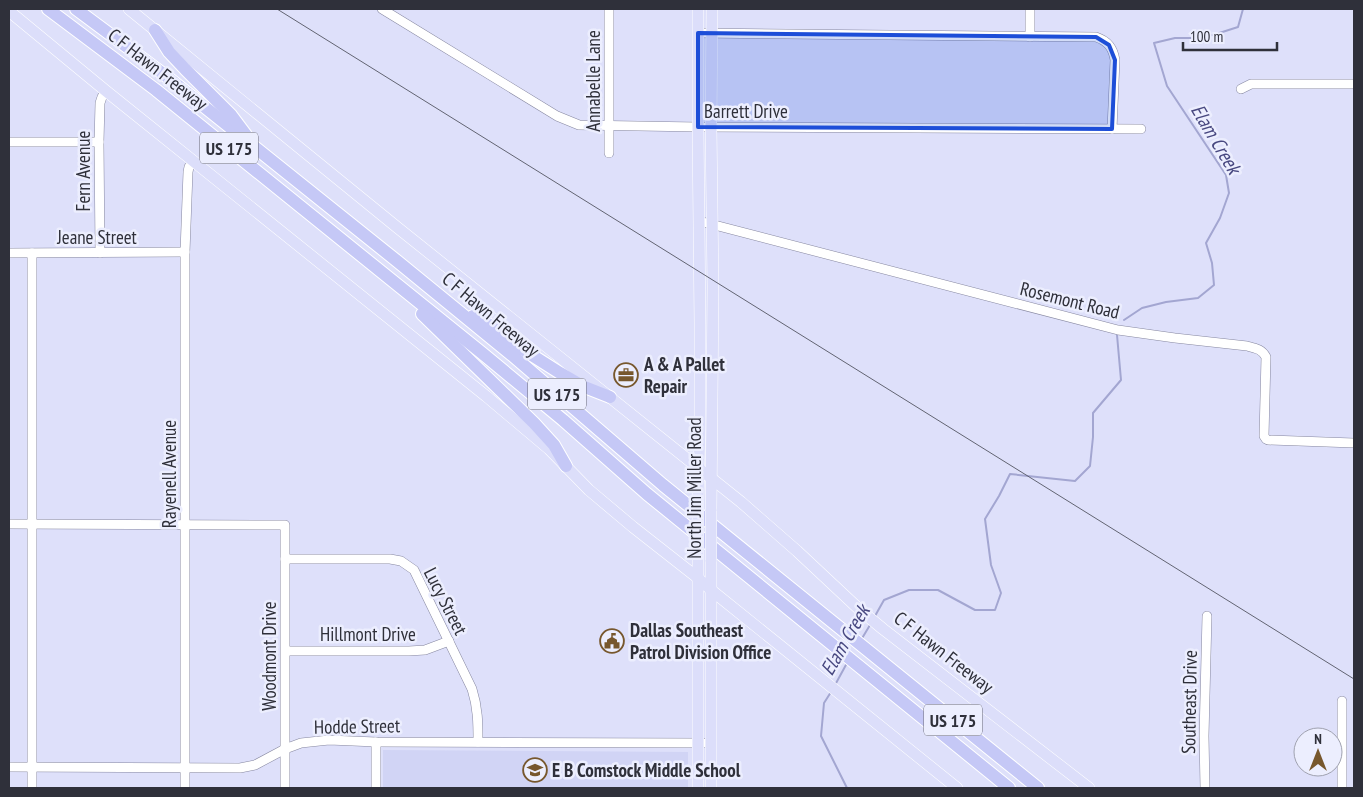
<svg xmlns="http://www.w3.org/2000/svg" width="1363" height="797" font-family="'PT Sans Narrow',sans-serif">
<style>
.built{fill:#d1d4f5}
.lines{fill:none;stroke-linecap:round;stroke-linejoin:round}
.stream{stroke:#a3a6d1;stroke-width:2}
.minor-casing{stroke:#8687a0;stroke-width:10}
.major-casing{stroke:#fff;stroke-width:12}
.highway-casing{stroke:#fff;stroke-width:14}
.minor{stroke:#fff;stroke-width:9}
.major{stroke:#dcdefa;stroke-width:11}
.highway{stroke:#c5c8f6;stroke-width:12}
.tram{stroke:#626472;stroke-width:1}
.major-bridge-casing{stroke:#fff;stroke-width:12;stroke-linecap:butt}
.major-bridge{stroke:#dcdefa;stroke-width:11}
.marked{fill:#1d4ed8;fill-opacity:0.2;stroke:#1d4ed8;stroke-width:4;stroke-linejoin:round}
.labels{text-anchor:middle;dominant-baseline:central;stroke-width:5;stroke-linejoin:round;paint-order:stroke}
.shield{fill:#eceefe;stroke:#686975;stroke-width:1}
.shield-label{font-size:18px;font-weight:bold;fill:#2f303a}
.street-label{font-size:19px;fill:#2f303a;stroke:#eceefe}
.poi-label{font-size:19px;font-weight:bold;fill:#2f303a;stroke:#eceefe;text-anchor:start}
.water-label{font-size:20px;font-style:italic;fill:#484880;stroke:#eceefe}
</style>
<rect width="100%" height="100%" fill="#dee0fa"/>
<path class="built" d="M383,750L688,752V788H383Z"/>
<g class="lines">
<g class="stream">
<path d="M1124,320L1142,308L1166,302L1198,298L1214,285L1212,263L1206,243L1220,218L1229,193L1226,175L1167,86L1154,43L1175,38H1191L1213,35L1238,27L1243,9"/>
<path d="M875,616L884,600L909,590H938L975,610H995L1001,593L991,565L985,519L999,496L1010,474L1075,481L1090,466L1093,437V413L1121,380L1117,335"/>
<path d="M861,640L870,625"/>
<path d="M835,685L847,663"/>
<path d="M831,692L824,703L821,736L847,788"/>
</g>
<g class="minor-casing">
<g id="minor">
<path d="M382,9L557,116L579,125L698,127L1141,129"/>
<path d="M609,9V153"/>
<path d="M698,33L1096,37C1108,41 1113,48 1115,60L1112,129"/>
<path d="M1030,37V9"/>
<path d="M1241,89L1251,84H1354"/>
<path d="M9,142H99"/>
<path d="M699,221L1118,330L1175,338L1247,346C1255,348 1262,349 1266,357L1264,436L1266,439L1268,440L1354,443"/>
<path d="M9,253L185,252"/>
<path d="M100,253L99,142L100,103L102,97L106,91"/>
<path d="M9,524L285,525V788"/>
<path d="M285,559H390L401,561L414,570L472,689C478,708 478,723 478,742"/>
<path d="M286,651H409L425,650L449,641"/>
<path d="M9,767L240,768L255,765L285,749L301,743L329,740L376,742L703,743"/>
<path d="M32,788V253"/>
<path d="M185,788V252L188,172L189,167L194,161"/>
<path d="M376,788V742"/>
<path d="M1205,788L1204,736L1207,616"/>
<path d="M1342,788V701"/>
</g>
</g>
<g class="major-casing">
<g id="major">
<path d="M129,9L398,228L741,502L797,551L860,610L883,629L1089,788"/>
<path d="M9,11L106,91L486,396L549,449L589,490L633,527L698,578L711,590L957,788"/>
<path d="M698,501L700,426V324L698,127V9"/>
<path d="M711,511L713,287L711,127L712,9"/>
<path d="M698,788V549"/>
<path d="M711,788V560"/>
</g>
</g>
<g class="highway-casing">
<g id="highway">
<path d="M48,9L156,90L482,353L563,420L647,494L1009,788"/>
<path d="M76,9L166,76L397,261L512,355L663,485L1038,788"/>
<path d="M155,30L169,52L185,69L231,115L246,135"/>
<path d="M422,314L534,423L554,445L566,466"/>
<path d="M473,316L488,324L519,347L560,373L582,386L610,397"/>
</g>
</g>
<use href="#minor" class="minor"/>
<use href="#major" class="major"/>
<use href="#highway" class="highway"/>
<path class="tram" d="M277,9L1354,679"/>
<g class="major-bridge-casing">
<g id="major-bridge">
<path d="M698,549V501"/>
<path d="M711,560V511"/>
</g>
</g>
<use href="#major-bridge" class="major-bridge"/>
</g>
<path class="marked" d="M698,33L1096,37L1109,45L1115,60L1112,129L698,127Z"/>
<defs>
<g id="office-ring" transform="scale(1.25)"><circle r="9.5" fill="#eceefe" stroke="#77572d" stroke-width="1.5"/><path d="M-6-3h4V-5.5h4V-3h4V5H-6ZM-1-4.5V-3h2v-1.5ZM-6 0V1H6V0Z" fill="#77572d"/></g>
<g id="civic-ring" transform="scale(1.25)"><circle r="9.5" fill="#eceefe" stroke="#77572d" stroke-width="1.5"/><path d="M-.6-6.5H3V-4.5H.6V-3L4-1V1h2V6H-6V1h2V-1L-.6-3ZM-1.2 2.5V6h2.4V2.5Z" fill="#77572d"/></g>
<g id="school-ring" transform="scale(1.25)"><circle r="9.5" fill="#eceefe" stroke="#77572d" stroke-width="1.5"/><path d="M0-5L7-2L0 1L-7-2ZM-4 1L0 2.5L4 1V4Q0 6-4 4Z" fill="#77572d"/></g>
</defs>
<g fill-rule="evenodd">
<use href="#office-ring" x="626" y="375"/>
<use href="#civic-ring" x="612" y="641"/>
<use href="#school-ring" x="535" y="770"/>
</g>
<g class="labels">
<g class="shield">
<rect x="200" y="132.5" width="58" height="31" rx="4"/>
<rect x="528" y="378.5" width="58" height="31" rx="4"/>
<rect x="924" y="704.5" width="58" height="31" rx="4"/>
</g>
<g class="shield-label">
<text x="229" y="148">US 175</text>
<text x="557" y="394">US 175</text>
<text x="953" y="720">US 175</text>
</g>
<g class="street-label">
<text transform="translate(158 69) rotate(38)">C F Hawn Freeway</text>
<text transform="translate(593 81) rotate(-90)">Annabelle Lane</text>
<text x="746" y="111">Barrett Drive</text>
<text transform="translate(83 171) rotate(-90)">Fern Avenue</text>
<text x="97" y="237">Jeane Street</text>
<text transform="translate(1070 300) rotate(14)">Rosemont Road</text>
<text transform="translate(491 314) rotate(40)">C F Hawn Freeway</text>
<text transform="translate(169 474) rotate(-90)">Rayenell Avenue</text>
<text transform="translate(694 488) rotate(-90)">North Jim Miller Road</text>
<text transform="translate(446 601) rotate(63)">Lucy Street</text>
<text x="368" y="634">Hillmont Drive</text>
<text transform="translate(944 652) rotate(38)">C F Hawn Freeway</text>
<text transform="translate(269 656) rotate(-90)">Woodmont Drive</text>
<text transform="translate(1189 702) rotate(-89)">Southeast Drive</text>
<text transform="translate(357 726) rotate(-1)">Hodde Street</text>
</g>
<g class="poi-label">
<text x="644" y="364">A &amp; A Pallet<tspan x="644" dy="22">Repair</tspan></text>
<text x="630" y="630">Dallas Southeast<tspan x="630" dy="22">Patrol Division Office</tspan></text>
<text x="552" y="770">E B Comstock Middle School</text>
</g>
<g class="water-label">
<text transform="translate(1216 139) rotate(59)">Elam Creek</text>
<text transform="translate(845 640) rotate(-60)">Elam Creek</text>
</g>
</g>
<rect width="1363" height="797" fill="none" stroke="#2f303a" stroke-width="20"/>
<g transform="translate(1318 752)"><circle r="24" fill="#eceefe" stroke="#a0a2b0"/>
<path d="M0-4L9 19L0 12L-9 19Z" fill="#77572d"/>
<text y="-8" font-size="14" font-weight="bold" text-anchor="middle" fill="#2f303a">N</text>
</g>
<path d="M1183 42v8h94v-8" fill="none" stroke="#2f303a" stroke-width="2.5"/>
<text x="1190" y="42" font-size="15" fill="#2f303a" stroke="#eceefe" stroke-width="4" paint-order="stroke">100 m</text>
</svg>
